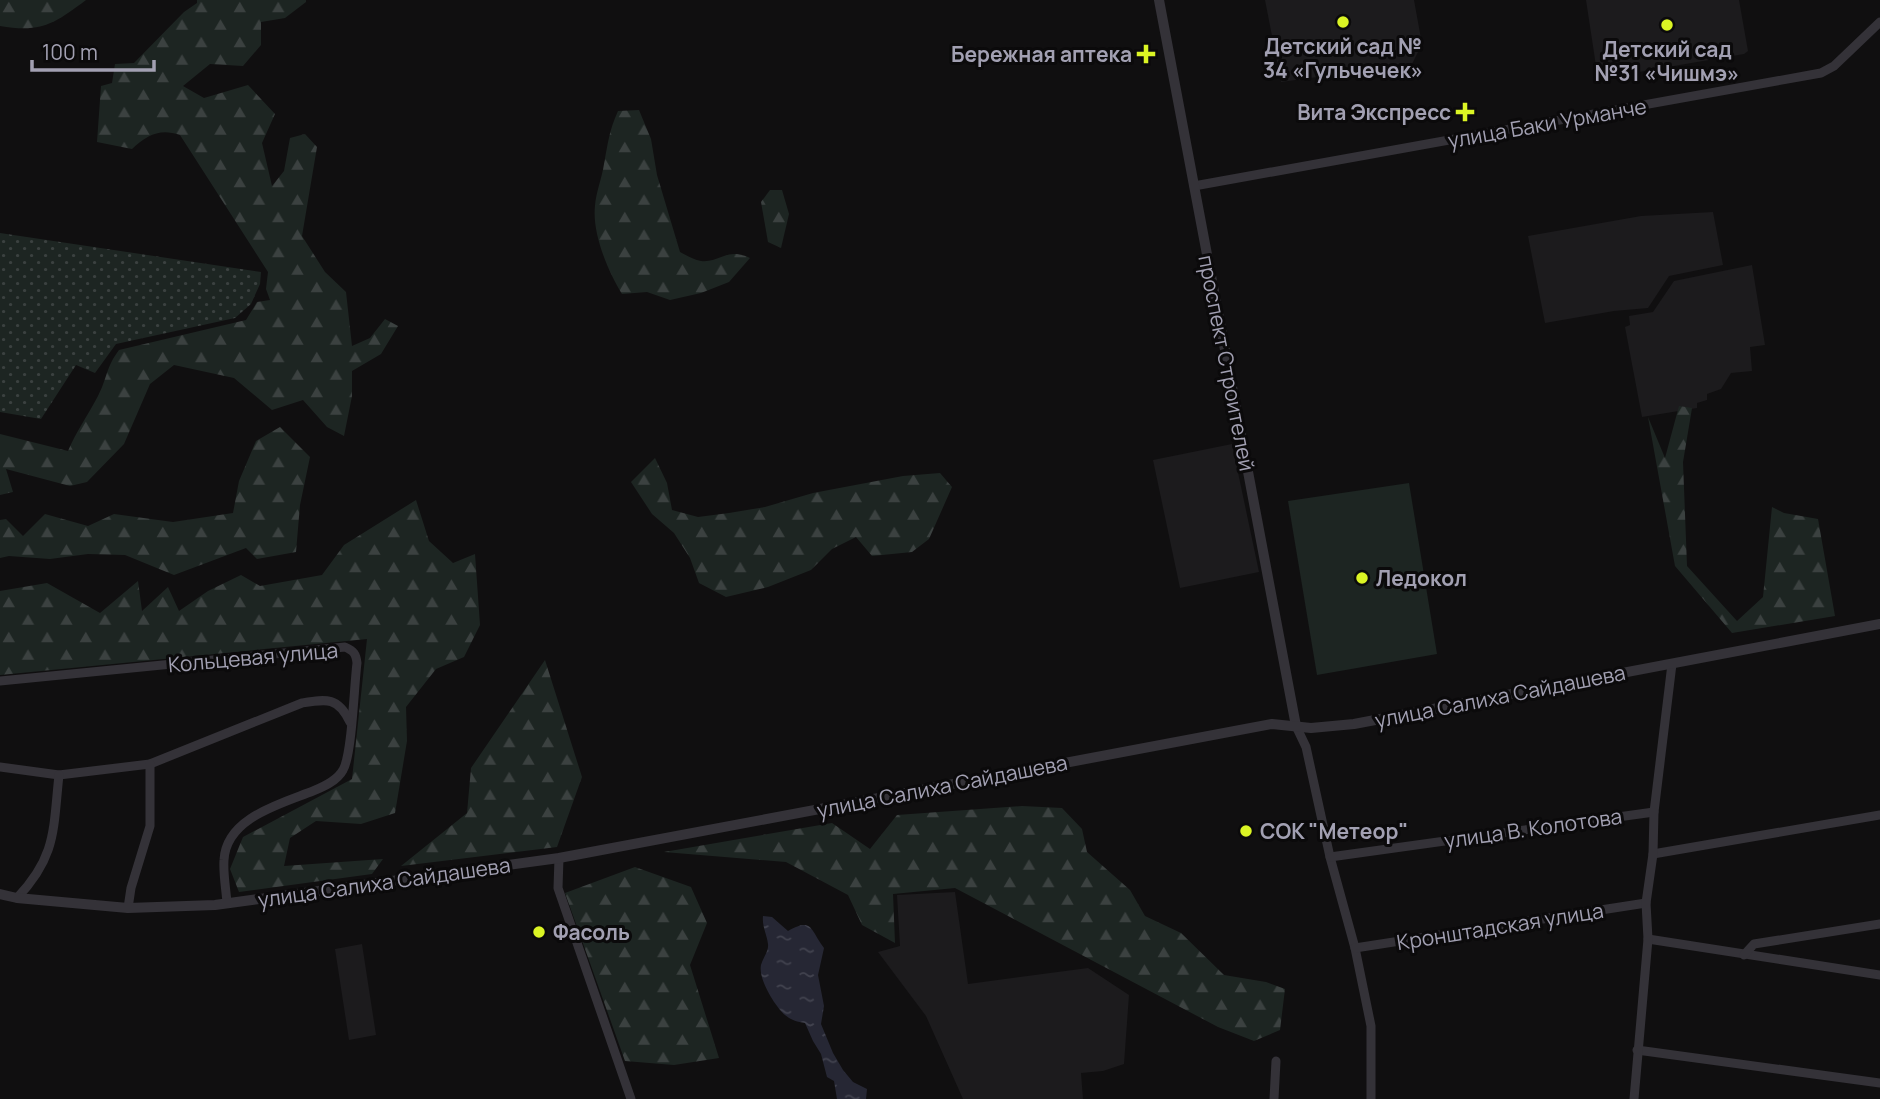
<svg xmlns="http://www.w3.org/2000/svg" width="1880" height="1099" font-family="Manrope,sans-serif">
<style>
.built{fill:#1c1b1d}
.grass{fill:url(#grass-dots)}
.forest{fill:url(#forest-firs)}
.garden{fill:#1d2522}
.water{fill:url(#water-ripples)}
.lines{fill:none;stroke-linecap:round;stroke-linejoin:round}
.minor{stroke:#343238;stroke-width:9}
.tertiary{stroke:#343238;stroke-width:10}
.poi-dot{fill:#dbf424;stroke:#0b0a0b;stroke-width:2.5}
.labels{text-anchor:middle;dominant-baseline:central;stroke-width:6;stroke-linejoin:round;paint-order:stroke}
.poi-label{font-size:21px;font-weight:bold;fill:#a2a0b2;stroke:#0b0a0b;text-anchor:start}
.street-label{font-size:21px;fill:#a2a0b2;stroke:#0b0a0b}
</style>
<defs>
<pattern id="grass-dots" width="8" height="8" patternUnits="userSpaceOnUse" patternTransform="scale(1.75)"><rect width="8" height="8" fill="#1d2522"/><path d="M2 2h.1M6 6h.1" fill="none" stroke="#3b4140" stroke-width="1.8" stroke-linecap="round"/></pattern>
<pattern id="forest-firs" width="22" height="20" patternUnits="userSpaceOnUse" patternTransform="scale(1.75)"><rect width="22" height="20" fill="#1d2522"/><path d="M5 1l3.5 6h-7zM16 11l3.5 6h-7z" fill="#3b4140"/></pattern>
<pattern id="water-ripples" width="26" height="14" patternUnits="userSpaceOnUse" patternTransform="scale(1.75)"><rect width="26" height="14" fill="#262734"/><path d="M2 4q2-2 4 0t4 0M15 11q2-2 4 0t4 0" fill="none" stroke="#42434f"/></pattern>
</defs>
<rect width="100%" height="100%" fill="#100f10"/>
<g class="built">
<path d="M1265,0H1414L1422,44L1412,64L1281,82Z"/>
<path d="M1586,0H1739L1748,51L1744,54L1598,79Z"/>
<path d="M1713,212L1723,265L1669,276L1648,308L1614,311L1545,323L1528,236L1641,216Z"/>
<path d="M1752,265L1765,345L1750,347L1752,371L1731,373L1721,389L1707,394V400L1697,403V408L1642,417L1625,327L1630,325L1629,316L1653,312L1674,281Z"/>
<path d="M1232,444L1259,572L1180,588L1153,460Z"/>
<path d="M955,892L968,984L1088,968L1129,995L1124,1064L1103,1071L1081,1073L1083,1099H963L926,1016L878,952L900,946L897,895Z"/>
<path d="M362,944L376,1035L349,1040L335,949Z"/>
</g>
<path class="grass" d="M0,233L261,272L260,284L251,304L235,318L116,344L95,373L76,365L41,419L0,412Z"/>
<g class="forest">
<path d="M0,0H86C54,24 41,33 0,26Z"/>
<path d="M197,0H306V2L285,18L261,22V45L243,66L210,64L183,86L204,98L248,85L275,114L262,143L272,186L284,171L290,138L305,134L317,147L302,236L325,272L346,292L352,346L370,338L385,319L398,326L381,354L352,371V396L344,436L327,427L303,400L272,410L234,378L174,365L150,384L124,444L87,482L70,486L6,469L13,492L0,495V434L68,451C76,432 88,415 98,396C107,379 106,367 119,350L246,320L257,302L270,300L266,289L268,272L180,135C160,128 147,135 132,149L97,142L101,86L112,83L115,64L134,63L184,12L197,3Z"/>
<path d="M639,110L651,139L657,175L680,252C686,255 694,260 701,261C721,263 726,247 750,258L729,282L701,293L670,300L647,292L622,294C608,271 592,234 595,206C596,192 602,178 604,164C608,143 609,131 618,111Z"/>
<path d="M770,190H782L789,214L781,248L768,242L761,202Z"/>
<path d="M1679,406L1692,408L1683,462L1687,566L1737,621L1763,597L1772,507L1784,513L1818,519L1835,616L1732,633L1675,566L1648,417L1665,458Z"/>
<path d="M280,427L310,457L300,505L296,552L257,559L246,548L174,575L125,555L88,554L50,559L9,556L0,558V520L6,519L23,536L45,514L88,526L114,514L173,522L233,513L239,481L256,441Z"/>
<path d="M655,458L667,483L672,510L698,517L729,513L765,507L813,493L903,476L940,473L952,487L929,539L912,552L872,556L856,537L832,549L811,570L768,587L726,597L699,583L690,558L674,533L652,514L631,482Z"/>
<path d="M416,500L429,541L453,563L475,554L480,625L464,657L436,669L406,707L407,741L395,813L361,824L316,821L290,838L284,866L383,859L372,874L239,892L230,869L243,837L352,779L367,639L0,675V591L47,583L100,613L138,581L142,611L168,587L179,611L208,591L241,575L260,586L322,575L344,545Z"/>
<path d="M545,660L582,777L557,847L401,866L467,813L471,768Z"/>
<path d="M1022,806L1062,808L1082,829L1087,852L1130,890L1145,916L1181,933L1224,975L1266,982L1285,989L1280,1030L1254,1041L1218,1027L955,888L893,894L895,943L862,925L848,895L786,862L664,852L832,823L870,849L897,815Z"/>
<path d="M635,867L691,887L707,923L690,965L719,1058L674,1065L625,1061L565,893Z"/>
</g>
<path class="garden" d="M1409,483L1437,654L1317,675L1288,501Z"/>
<path class="water" d="M763,916L772,917L788,931C813,917 810,930 824,948L818,975L824,1006L821,1024L833,1053L843,1070L853,1082L867,1089L866,1099H837L834,1081L827,1077L821,1054L813,1041L805,1023C797,1022 791,1020 785,1015C775,1006 758,979 761,965C763,958 769,951 768,944C767,934 762,927 763,916Z"/>
<g class="lines">
<g class="minor">
<path d="M1194,186L1821,73L1834,66L1880,22"/>
<path d="M0,681L345,647C354,651 356,654 357,663C354,686 352,755 343,770C337,781 323,787 313,791C280,804 226,818 224,860C223,874 226,889 227,903"/>
<path d="M1296,726L1306,747L1330,857L1355,948L1371,1026V1099"/>
<path d="M0,767L59,775L150,764L302,703C327,699 338,697 350,722"/>
<path d="M1653,854L1880,815"/>
<path d="M1330,857L1654,812"/>
<path d="M559,858L558,888L631,1099"/>
<path d="M17,898C57,856 53,829 59,775"/>
<path d="M128,908L131,888L150,826V764"/>
<path d="M1648,939L1880,975"/>
<path d="M1355,948L1646,903"/>
<path d="M1744,955L1754,944L1880,924"/>
<path d="M1637,1050L1880,1083"/>
<path d="M1274,1099L1276,1061"/>
<path d="M1634,1099L1648,939L1646,903L1653,854L1654,812L1672,664"/>
</g>
<g class="tertiary">
<path d="M1159,0L1296,726"/>
<path d="M0,894L17,898L128,908L215,905L559,858L1272,724L1311,728L1354,724L1880,624"/>
</g>
</g>
<g class="poi-dot">
<circle cx="1343" cy="22" r="7"/>
<circle cx="1667" cy="25" r="7"/>
<path d="M1142.5 43.5h7v7h7v7h-7v7h-7v-7h-7v-7h7z"/>
<path d="M1461.5 101.5h7v7h7v7h-7v7h-7v-7h-7v-7h7z"/>
<circle cx="1362" cy="578" r="7"/>
<circle cx="1246" cy="831" r="7"/>
<circle cx="539" cy="932" r="7"/>
</g>
<g class="labels">
<g class="poi-label">
<text x="1343" y="46" text-anchor="middle">Детский сад №<tspan x="1343" dy="24">34 «Гульчечек»</tspan></text>
<text x="1667" y="49" text-anchor="middle">Детский сад<tspan x="1667" dy="24">№31 «Чишмэ»</tspan></text>
<text x="1132" y="54" text-anchor="end">Бережная аптека</text>
<text x="1451" y="112" text-anchor="end">Вита Экспресс</text>
<text x="1376" y="578">Ледокол</text>
<text x="1260" y="831">СОК "Метеор"</text>
<text x="553" y="932">Фасоль</text>
</g>
<g class="street-label">
<text transform="translate(1547 123) rotate(-10)">улица Баки Урманче</text>
<text transform="translate(1227 363) rotate(79)">проспект Строителей</text>
<text transform="translate(253 657) rotate(-5)">Кольцевая улица</text>
<text transform="translate(1500 696) rotate(-11)">улица Салиха Сайдашева</text>
<text transform="translate(942 786) rotate(-11)">улица Салиха Сайдашева</text>
<text transform="translate(1533 828) rotate(-8)">улица В. Колотова</text>
<text transform="translate(384 882) rotate(-8)">улица Салиха Сайдашева</text>
<text transform="translate(1500 926) rotate(-9)">Кронштадская улица</text>
</g>
</g>
<path d="M32 60v10h122v-10" fill="none" stroke="#a2a0b2" stroke-width="3.5"/>
<text x="42" y="60" font-size="21" fill="#a2a0b2" stroke="#0b0a0b" stroke-width="5" paint-order="stroke">100 m</text>
</svg>
